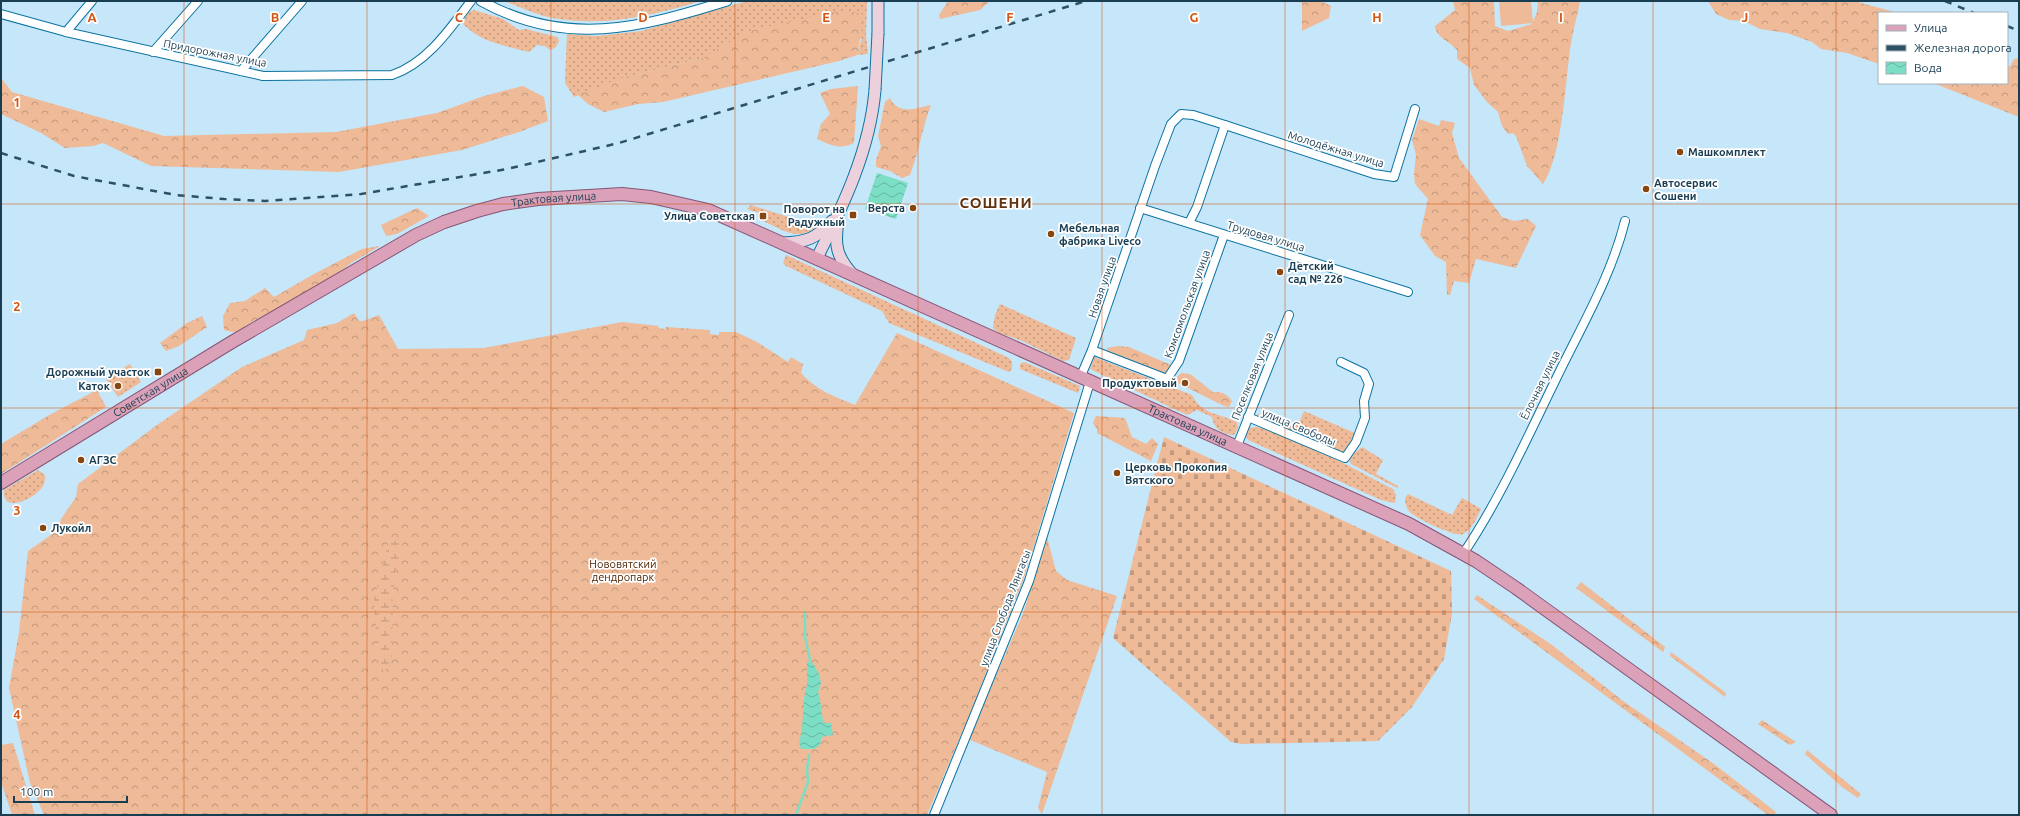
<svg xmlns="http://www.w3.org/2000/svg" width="2020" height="816" font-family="Ubuntu,sans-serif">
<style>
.grass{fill:url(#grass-dots)}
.forest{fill:url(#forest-crowns)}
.wetland{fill:url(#wetland-marsh)}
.cemetery{fill:url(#cemetery-stones)}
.pitch{fill:#eeba97}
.water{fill:url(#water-waves)}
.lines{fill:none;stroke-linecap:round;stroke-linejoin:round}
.stream{stroke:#7cdec5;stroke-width:2.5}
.minor-casing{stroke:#0c73a0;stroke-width:10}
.tertiary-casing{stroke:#0c73a0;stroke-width:11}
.secondary-casing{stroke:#0c73a0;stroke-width:13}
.primary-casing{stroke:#865676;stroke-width:14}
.minor{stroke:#fff;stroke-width:8}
.tertiary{stroke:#fff;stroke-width:9}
.secondary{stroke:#ecd0dc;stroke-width:11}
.primary{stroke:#daa1b9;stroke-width:12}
.rail{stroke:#2d5165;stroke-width:2.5;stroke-dasharray:7 7;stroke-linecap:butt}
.secondary-bridge-casing{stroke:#0c73a0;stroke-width:13;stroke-linecap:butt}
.secondary-bridge{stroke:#ecd0dc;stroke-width:11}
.grid{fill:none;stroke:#d35613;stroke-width:1;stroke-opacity:0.55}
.poi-dot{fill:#86460d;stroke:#fff;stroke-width:1.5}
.labels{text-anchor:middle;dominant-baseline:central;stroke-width:3.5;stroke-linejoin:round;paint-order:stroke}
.street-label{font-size:11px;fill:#193e52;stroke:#fff}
.poi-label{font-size:11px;font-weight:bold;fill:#193e52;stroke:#fff;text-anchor:start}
.park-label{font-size:11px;fill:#4e2400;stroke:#fff}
.district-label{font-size:15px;font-weight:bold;letter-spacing:1px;fill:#613410;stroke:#fff}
.grid-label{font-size:13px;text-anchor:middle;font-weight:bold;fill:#d35613;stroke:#fff;stroke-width:3.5;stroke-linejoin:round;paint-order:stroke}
</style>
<defs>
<pattern id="grass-dots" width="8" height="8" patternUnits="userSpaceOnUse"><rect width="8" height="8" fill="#eeba97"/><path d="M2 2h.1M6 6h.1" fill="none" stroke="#c0997e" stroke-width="1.8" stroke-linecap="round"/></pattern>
<pattern id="forest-crowns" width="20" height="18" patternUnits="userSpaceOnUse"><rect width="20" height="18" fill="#eeba97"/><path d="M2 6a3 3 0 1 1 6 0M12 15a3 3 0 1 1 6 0" fill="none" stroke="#c0997e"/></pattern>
<pattern id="wetland-marsh" width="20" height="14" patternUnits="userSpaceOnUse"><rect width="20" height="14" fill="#eeba97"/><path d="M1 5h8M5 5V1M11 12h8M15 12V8" fill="none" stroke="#c0997e"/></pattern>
<pattern id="cemetery-stones" width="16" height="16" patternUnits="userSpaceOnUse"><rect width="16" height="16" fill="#eeba97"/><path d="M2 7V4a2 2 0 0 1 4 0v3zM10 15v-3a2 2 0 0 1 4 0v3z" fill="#c0997e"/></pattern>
<pattern id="water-waves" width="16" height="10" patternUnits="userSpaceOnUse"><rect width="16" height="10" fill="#7cdec5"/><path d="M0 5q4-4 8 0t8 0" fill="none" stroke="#65b5a3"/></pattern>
</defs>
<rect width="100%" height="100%" fill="#c6e6fa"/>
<g class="grass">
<path d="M504,1H701C651,16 597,29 544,16C530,12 517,6 504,1Z"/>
<path d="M747,1H867L866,36L868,54L857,55L862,38L717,50L703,58L622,78L574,97L565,83L567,34L597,36L641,31Z"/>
<path d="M474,10L503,19L519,30L526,29L557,37L559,41L556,47L550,50L545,46L537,45L529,52C506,46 480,42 463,24L467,13Z"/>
<path d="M751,205L817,226C798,243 782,229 763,221L765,215L747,209Z"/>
<path d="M786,255L1009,358L1012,362V369L1009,372L889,323L882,311L786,266L783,263Z"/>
<path d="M1000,304L1076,338L1069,360L1063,361L1022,341L999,333L993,328L995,315Z"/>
<path d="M1094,357L1192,395C1202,415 1219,413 1237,422L1238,428L1234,435C1222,434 1214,429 1212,417L1197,410L1187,415L1090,369Z"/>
<path d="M1024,362L1080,386L1078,393L1020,369V364Z"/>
<path d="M130,364L141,382L118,397L106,379Z"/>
<path d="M1304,411L1357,434L1348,453H1340L1316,442L1314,436L1304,432L1297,434L1256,418V415L1259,414L1289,427L1299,423Z"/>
<path d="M1257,427C1304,440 1350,467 1393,489L1396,495L1395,503L1381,500L1248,440L1245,435L1247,428Z"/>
<path d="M1362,447L1383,460L1376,474L1398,486L1397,488L1351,464L1349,457Z"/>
<path d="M38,470L45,475C45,477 45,482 44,484C39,497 1,516 4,490Z"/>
<path d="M1408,494L1452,515L1462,498L1481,509C1477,518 1472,529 1463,534C1456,538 1412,517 1408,510C1406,506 1405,502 1405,498Z"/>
</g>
<g class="forest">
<path d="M948,1H990L980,10L940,19L939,15Z"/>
<path d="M1295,1H1321L1331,6L1329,18L1302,31V3Z"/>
<path d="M1453,1H1494L1495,26L1508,31L1532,24L1537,12L1538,1H1580C1578,15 1573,29 1571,43C1565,81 1563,154 1543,184L1527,166L1516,136L1513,133L1508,134L1502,126L1498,112L1487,102L1474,85L1470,68L1457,59V50C1450,41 1436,38 1435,26L1455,10Z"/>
<path d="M1708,1H1854L1898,13H1879V64L1847,53L1821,49L1812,42L1787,33L1760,29L1744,21L1729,20L1716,14Z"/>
<path d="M845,10L865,15L857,55L839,61L663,102L638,104L604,112L588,104L578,95L621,78L703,58L748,31Z"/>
<path d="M2019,58V117L1933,83H2007V66H2010L2014,59Z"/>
<path d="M1,78L12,92L164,136L336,132L437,113L484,96L523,86L544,97L548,121L519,132L462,150L339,172L151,166L103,143L93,146L65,148L41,133L1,114Z"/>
<path d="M858,86L854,143C840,150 830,145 817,139L821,124L830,114L820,93L831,89Z"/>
<path d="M890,98C899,116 916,108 931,105C922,128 919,152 910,175L902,178L890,171L876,167V160L881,146L878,136L885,102Z"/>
<path d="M1419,119L1439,126L1441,120L1455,123L1452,133L1459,158L1502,217L1514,221L1528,219L1536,226L1516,268L1476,259L1469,283L1454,281L1450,295H1447L1446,262L1435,256L1420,235L1428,199L1415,184L1414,174L1416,155L1412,140Z"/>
<path d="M417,208L429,216L397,234L386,236L381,225Z"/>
<path d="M380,246L351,263L321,287L255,320L237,333L224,330L223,316L230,303L245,301L265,288L274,297L314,274L362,249Z"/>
<path d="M354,313L359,321H363L379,315L398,349L484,348L622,322L659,326L658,328L665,329L666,327L710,330V334L719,335V332H736L757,342L788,362L791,357L803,364L801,373C819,392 832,395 855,405L897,333L1074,413L1025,575L974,703L1024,583L1009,622L927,815H44L30,783L9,688L19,632L28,551L58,530L61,519L76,497L78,484L157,425L242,367L304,340L307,330L337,323Z"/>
<path d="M202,316L207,327L179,346L166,351L160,343L187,323Z"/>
<path d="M1118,346L1129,347L1171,365L1164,375L1154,372L1141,364H1131L1108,356L1107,348Z"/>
<path d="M1181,373L1190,374L1213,392C1222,392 1226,393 1232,401L1229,407L1224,406L1178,383L1177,377Z"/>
<path d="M97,390L106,407L1,474V444L51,414Z"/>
<path d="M1096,416L1125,418L1132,437L1146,444L1152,438L1158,444L1151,461L1097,433V429L1093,423Z"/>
<path d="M1047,537L1056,571L1067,580L1117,596L1042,814L1038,808L1047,772L968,739L1023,614Z"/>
<path d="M1581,582L1665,647L1663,652L1576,588Z"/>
<path d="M1477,595L1552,645L1623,701L1714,764L1776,812L1774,815H1768L1474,599Z"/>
<path d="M1671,652L1726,693L1725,697L1670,656Z"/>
<path d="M1762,720L1796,742L1790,745L1758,724Z"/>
<path d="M13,743L35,815H12L1,782V745Z"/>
<path d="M1807,750L1861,794L1858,798L1842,787L1805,754Z"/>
</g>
<path class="wetland" d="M398,540L403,542L396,568L393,594L392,657L384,673L377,649L374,600L388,544Z"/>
<path class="cemetery" d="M1164,437L1451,571L1452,613L1444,659L1412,707L1378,741L1242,744L1231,742L1113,638Z"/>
<path class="pitch" d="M1499,1H1531L1533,23L1501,26Z"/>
<g class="water">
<path d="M877,173L908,183L896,219L865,209Z"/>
<path d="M807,661L813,663L819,674L821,683L818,693C821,697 821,714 824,723H831L833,735L822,737L820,745L814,749H801L799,743L802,729L804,699L807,684Z"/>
</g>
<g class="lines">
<g class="stream">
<path d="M805,612V636L811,665"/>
<path d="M796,815L808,782L807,769L809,755"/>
</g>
<g class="minor-casing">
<g id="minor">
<path d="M1,14L66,32L263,76L392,75C427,63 450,29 471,1"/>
<path d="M66,32L92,1"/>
<path d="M153,52L198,1"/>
<path d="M241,71L302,1"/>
<path d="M1140,208L1408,292"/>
<path d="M1189,223L1197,207L1225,125"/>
<path d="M1092,350L1155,166L1171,124L1181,114L1193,115L1225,125L1374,174L1394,177L1415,109"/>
<path d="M1080,378L1092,350L1167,379L1179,361L1224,235"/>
<path d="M1248,417L1345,458L1356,442L1365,418L1364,401L1369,384L1364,373L1341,362"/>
<path d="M1237,446L1289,315"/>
<path d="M1463,554C1500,499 1527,438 1556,379C1581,327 1611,277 1625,221"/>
<path d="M934,815L1029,581L1090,382"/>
</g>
</g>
<g class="tertiary-casing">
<path id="tertiary" d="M481,1C566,48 640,28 727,1"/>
</g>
<g class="secondary-casing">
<g id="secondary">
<path d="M878,33V1"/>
<path d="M838,222C834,246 837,257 853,275"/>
<path d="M783,243C806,242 816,239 832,221"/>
<path d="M817,258C843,206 870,150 875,90"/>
</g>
</g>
<g class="primary-casing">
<g id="primary">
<path id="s1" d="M1,483L232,342L416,235L444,222L477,211L503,204L538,199L622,194L651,197L708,210L1409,524L1476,561L1516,588L1831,815"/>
</g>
</g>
<use href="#minor" class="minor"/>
<use href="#tertiary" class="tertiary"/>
<use href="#secondary" class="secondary"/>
<use href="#primary" class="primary"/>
<g class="rail">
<path d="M1945,1L1974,13"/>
<path d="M2007,26L2019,31"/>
<path d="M1,153L74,176L176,195L224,199L265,201L361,194L507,169L619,143L1086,1"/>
</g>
<g class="secondary-bridge-casing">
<path id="secondary-bridge" d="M875,90L878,33"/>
</g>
<use href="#secondary-bridge" class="secondary-bridge"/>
</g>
<path class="grid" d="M184,1V815M367,1V815M551,1V815M735,1V815M918,1V815M1102,1V815M1285,1V815M1469,1V815M1653,1V815M1836,1V815M1,204H2019M1,408H2019M1,612H2019"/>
<g class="poi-dot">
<circle cx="1680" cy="152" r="4"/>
<circle cx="1646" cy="189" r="4"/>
<circle cx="913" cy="208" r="4"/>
<rect x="849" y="211" width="8" height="8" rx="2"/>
<rect x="759" y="212" width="8" height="8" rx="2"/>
<circle cx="1051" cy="234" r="4"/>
<circle cx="1280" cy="272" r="4"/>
<rect x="154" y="368" width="8" height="8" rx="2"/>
<circle cx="1185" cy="383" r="4"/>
<circle cx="118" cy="386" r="4"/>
<circle cx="81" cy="460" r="4"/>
<circle cx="1117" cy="473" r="4"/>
<circle cx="43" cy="528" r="4"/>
</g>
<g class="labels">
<g class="street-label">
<text transform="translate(215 53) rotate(11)">Придорожная улица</text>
<text transform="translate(1336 149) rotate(17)">Молодёжная улица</text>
<text stroke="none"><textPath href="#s1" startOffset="627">Трактовая улица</textPath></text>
<text transform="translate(1266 236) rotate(17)">Трудовая улица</text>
<text transform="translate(1102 287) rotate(-71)">Новая улица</text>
<text transform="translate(1187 304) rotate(-70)">Комсомольская улица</text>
<text transform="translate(1252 376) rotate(-68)">Поселковая улица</text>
<text transform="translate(1540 385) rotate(-64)">Ёлочная улица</text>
<text stroke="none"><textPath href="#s1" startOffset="175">Советская улица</textPath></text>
<text stroke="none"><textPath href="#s1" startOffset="1309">Трактовая улица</textPath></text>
<text transform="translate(1299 427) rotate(23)">улица Свободы</text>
<text transform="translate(1005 608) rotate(-69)">улица Слобода Лянгасы</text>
</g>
<g class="poi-label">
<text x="1688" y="152">Машкомплект</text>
<text x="1654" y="183">Автосервис<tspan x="1654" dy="13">Сошени</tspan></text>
<text x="905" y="208" text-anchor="end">Верста</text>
<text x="845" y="209" text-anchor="end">Поворот на<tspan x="845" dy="13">Радужный</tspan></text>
<text x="755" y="216" text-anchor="end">Улица Советская</text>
<text x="1059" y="228">Мебельная<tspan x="1059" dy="13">фабрика Liveco</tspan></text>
<text x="1288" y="266">Детский<tspan x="1288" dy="13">сад № 226</tspan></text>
<text x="150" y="372" text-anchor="end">Дорожный участок</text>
<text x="1177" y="383" text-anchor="end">Продуктовый</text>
<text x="110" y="386" text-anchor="end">Каток</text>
<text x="89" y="460">АГЗС</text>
<text x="1125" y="467">Церковь Прокопия<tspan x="1125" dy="13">Вятского</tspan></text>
<text x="51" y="528">Лукойл</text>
</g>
<g class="park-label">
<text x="623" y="564">Нововятский<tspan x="623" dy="13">дендропарк</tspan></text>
</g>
<g class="district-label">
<text x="996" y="202">СОШЕНИ</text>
</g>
</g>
<g class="grid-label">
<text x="92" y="22">A</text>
<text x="275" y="22">B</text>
<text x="459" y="22">C</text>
<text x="643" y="22">D</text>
<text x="826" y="22">E</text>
<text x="1010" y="22">F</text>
<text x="1194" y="22">G</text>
<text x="1377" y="22">H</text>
<text x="1561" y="22">I</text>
<text x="1745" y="22">J</text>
<text x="17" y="107">1</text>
<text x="17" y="311">2</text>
<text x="17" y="515">3</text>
<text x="17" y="719">4</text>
</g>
<rect width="2020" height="816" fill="none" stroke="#193e52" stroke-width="4"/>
<rect x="1878" y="12" width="130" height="72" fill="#ffffff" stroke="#a3b2ba"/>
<rect x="1886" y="25" width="20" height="6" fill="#daa1b9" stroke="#a3b2ba"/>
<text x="1914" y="32" font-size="12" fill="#193e52">Улица</text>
<rect x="1886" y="45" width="20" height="6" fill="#2d5165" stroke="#a3b2ba"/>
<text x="1914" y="52" font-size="12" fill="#193e52">Железная дорога</text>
<rect x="1886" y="62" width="20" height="12" fill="url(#water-waves)" stroke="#a3b2ba"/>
<text x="1914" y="72" font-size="12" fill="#193e52">Вода</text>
<path d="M14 796v6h113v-6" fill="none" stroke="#193e52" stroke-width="2"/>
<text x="20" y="796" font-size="12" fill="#193e52" stroke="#ffffff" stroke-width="3" paint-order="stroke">100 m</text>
</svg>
